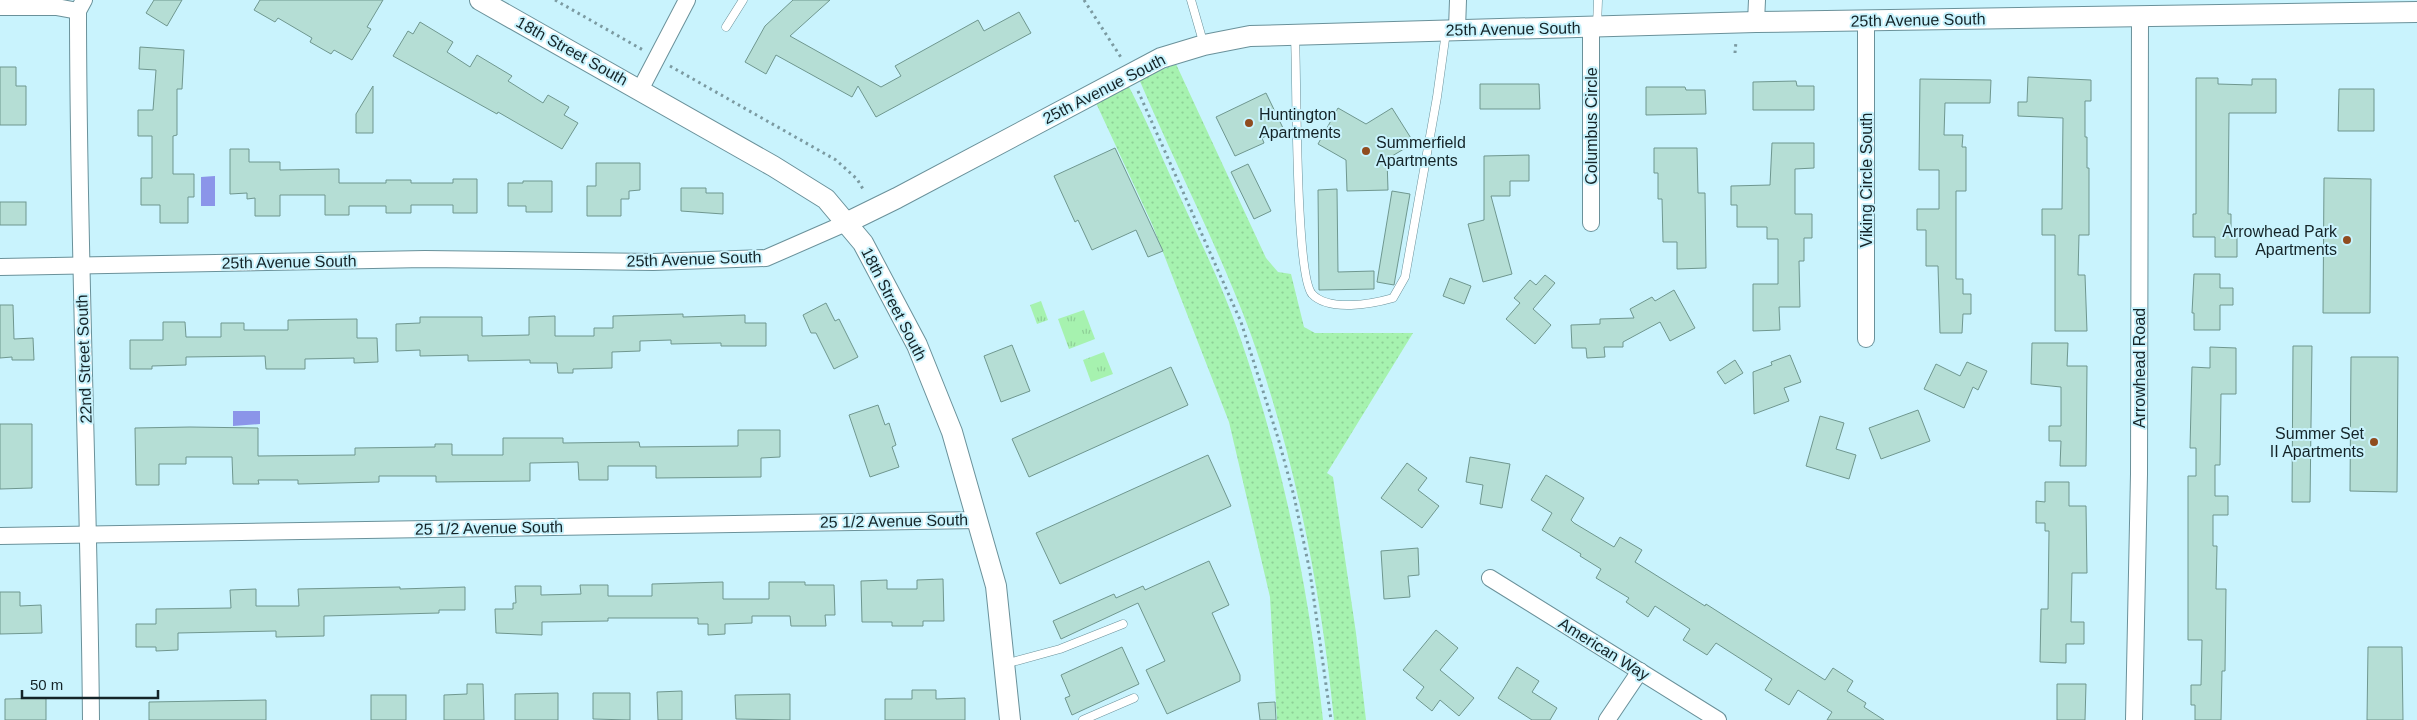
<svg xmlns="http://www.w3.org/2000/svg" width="2417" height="720" font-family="Arial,sans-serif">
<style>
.grass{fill:url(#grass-dots)}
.park{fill:url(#park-tufts)}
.water{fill:#8b95e9}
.building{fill:#b5ded5;stroke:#6f978f}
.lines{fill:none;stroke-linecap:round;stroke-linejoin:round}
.service-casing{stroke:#6a919a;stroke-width:9}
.minor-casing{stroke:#6a919a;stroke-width:18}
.tertiary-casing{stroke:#6a919a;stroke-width:22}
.path{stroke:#7b9aa1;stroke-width:3;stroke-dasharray:2.5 4;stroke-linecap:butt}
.service{stroke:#fff;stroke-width:8}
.minor{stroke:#fff;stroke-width:16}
.tertiary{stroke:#fff;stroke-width:20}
.poi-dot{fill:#904c1f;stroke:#c9f3fd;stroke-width:2}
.labels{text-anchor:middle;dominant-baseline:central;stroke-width:4;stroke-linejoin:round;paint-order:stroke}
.street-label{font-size:16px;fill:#142428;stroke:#c9f3fd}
.poi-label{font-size:16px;fill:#142428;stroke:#c9f3fd;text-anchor:start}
</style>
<defs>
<pattern id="grass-dots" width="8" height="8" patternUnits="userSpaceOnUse" patternTransform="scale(1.25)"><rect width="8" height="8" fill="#a6f2af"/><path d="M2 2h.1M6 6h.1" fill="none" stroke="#8ecf97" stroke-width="1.8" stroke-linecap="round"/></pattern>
<pattern id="park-tufts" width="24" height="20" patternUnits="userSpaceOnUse" patternTransform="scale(1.25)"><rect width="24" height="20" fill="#a6f2af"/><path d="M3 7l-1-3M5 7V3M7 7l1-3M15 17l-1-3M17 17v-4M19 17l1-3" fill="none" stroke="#8ecf97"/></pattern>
</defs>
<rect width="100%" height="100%" fill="#c9f3fd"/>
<g class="grass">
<path d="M1176,64L1266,258L1278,272L1291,274L1304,327L1315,333H1413L1327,473L1333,477L1356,633L1366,720H1334C1321,589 1295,457 1250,332C1218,246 1175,164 1139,79Z"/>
<path d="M1128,85C1146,119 1160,153 1176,188C1198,237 1223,286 1240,337C1283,462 1309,589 1323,720H1277L1270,597L1229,422L1152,224L1096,103Z"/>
</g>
<g class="park">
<path d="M1041,301L1048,320L1037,324L1030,305Z"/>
<path d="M1084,310L1095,339L1069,349L1058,319Z"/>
<path d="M1104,352L1113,374L1091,382L1083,360Z"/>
</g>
<g class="water">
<path d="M215,176V206H201V177Z"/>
<path d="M233,411H260V424L233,426Z"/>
</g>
<g class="building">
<path d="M154,0H182L167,26L146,13Z"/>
<path d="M260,0H383L367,27L371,29L352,60L334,50L331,54L310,42L312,38L278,18L275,22L254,10Z"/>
<path d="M793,0H830L790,36L881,87L901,76L895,66L978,20L984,31L1019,12L1031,33L876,117L858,86L852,97L776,55L766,74L745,62L765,26Z"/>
<path d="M420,22L453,42L447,52L470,67L477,55L512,76L508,81L543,103L548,95L569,107L564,115L578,123L562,149L498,112L497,114L393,56L408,31L413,34Z"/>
<path d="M140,47L184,50L182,89H177V135L173,136V174H194V197H188V223H160V205H141V178H152V136H138V110H153L156,70L139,69Z"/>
<path d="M0,67H16V86H26V125H0Z"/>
<path d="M2028,77L2091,80V101H2085V137H2087V168H2089V235H2079L2078,275H2085L2087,331H2055V235H2042V209H2062L2063,118L2018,116V102H2027Z"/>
<path d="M2196,78H2218V84L2252,85V79H2276V113H2229L2228,214H2231V234H2237V257H2215V237H2193V214H2196Z"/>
<path d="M1920,79L1991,80L1990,103H1945L1944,135H1963L1962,147H1966V191H1956V279H1963V294H1971V314H1963L1962,333H1940L1938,266H1926V230H1917V209H1939V170H1919Z"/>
<path d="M1796,81L1797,86H1814V110H1753V82Z"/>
<path d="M1480,84H1539L1540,109H1480Z"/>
<path d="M373,86V133H356V114Z"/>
<path d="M1646,87H1685L1686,90H1705L1706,114L1646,115Z"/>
<path d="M2339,89H2374V131H2338Z"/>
<path d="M1266,93L1283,128L1262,138L1264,143L1235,156L1216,117Z"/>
<path d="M1338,108L1366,124L1392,108L1414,143L1387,159L1388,190L1347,191L1346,160L1318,144Z"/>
<path d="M1772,143H1814V168L1795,169V214H1812V238H1804V261H1799L1800,307H1779L1780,330L1753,331V284H1778V239H1767V227H1737V205H1731V186L1770,185Z"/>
<path d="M1115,148L1163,251L1148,257L1136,230L1092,250L1078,220L1075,222L1054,176Z"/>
<path d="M1654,148H1697L1698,193H1705L1706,268L1677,269V242H1663L1662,199H1658V173H1654Z"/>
<path d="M230,149H249V162H280V170L339,169V183H386V180H411V183H453V179H477V213H453V205H411V213H386V206H349V215H325V195H280V216H255V198L247,199V193L230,194Z"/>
<path d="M1529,155V181H1510V196H1491L1512,274L1483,282L1468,224L1484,220V156Z"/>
<path d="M596,163H640V190L629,191V199H621V216H587V186H596Z"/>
<path d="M1248,164L1271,211L1254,219L1231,172Z"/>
<path d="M2324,178L2371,179L2370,313H2323Z"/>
<path d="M523,181H552V212H526V206H508V183H523Z"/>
<path d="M681,188H706V193H723V214L681,211Z"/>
<path d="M1337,189L1338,272L1374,271V289L1319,290L1318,190Z"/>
<path d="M1392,191L1410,194L1394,285L1377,282Z"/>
<rect x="0" y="202" width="26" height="23"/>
<path d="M2194,274H2220V288H2233V305H2220V330H2194V313H2192Z"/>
<path d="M1545,275L1555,283L1533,309L1551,325L1535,344L1506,319L1520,303L1514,298L1530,280L1536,285Z"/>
<path d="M1450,278L1471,286L1464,304L1443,296Z"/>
<path d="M1674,290L1695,328L1670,341L1660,322L1623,342V347H1604L1605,357L1587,358L1586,348H1572L1571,325L1600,324V319L1634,318L1630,309L1652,297L1655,301Z"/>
<path d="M826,303L835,321L839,319L858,357L834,369L816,333H811L803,315Z"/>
<path d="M0,305H13L14,339L33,338L34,360H12V357L0,358Z"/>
<path d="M683,314V317L745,315V323H766V346H721V343L671,344V340L640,341V351L612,352V368L573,369V373H558L557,363H530V360L468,361V355L420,356V350L396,351V324L420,323V317H482V336L529,335V317L555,316V336H594V328H613V316Z"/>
<path d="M357,319V338H377L378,362L354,363V358L305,359V369H266L265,356L186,357V365L152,366V369H130V340H163V322H185L186,337H221V323H244V330H288V320Z"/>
<path d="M2032,343H2068L2067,366H2087L2086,466H2060L2061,441H2049V426H2061V387L2031,384Z"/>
<path d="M1012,345L1030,391L1001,402L984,356Z"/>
<path d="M2293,346H2312L2310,502H2292Z"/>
<path d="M2210,347L2236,348V394H2221L2220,465H2215V496H2228V515H2213V546H2217L2216,589H2226L2225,671H2222L2221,720H2195V705H2191V685H2201L2202,640H2188V476H2196V448H2190L2192,367L2210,368Z"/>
<path d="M1790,355L1801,382L1784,388L1789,401L1754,414L1753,372L1772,365L1771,362Z"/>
<path d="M2351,357H2398L2397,492L2350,491Z"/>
<path d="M1735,360L1743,373L1725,384L1717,372Z"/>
<path d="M1967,362L1987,371L1978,390L1973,387L1964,408L1924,389L1936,364L1960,376Z"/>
<path d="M1171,367L1188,405L1029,477L1012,439Z"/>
<path d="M878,405L885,425L889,423L896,445L892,447L899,467L870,477L849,415Z"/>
<path d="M1918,410L1930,441L1881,459L1869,428Z"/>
<path d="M1820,416L1844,423L1836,449L1856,455L1849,479L1806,466Z"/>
<path d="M0,424H32V488L0,489Z"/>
<path d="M190,427L258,428V456L355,455V448L435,447V444H452V455H503V438H563V443L639,442L640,447L738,446V430H780V457L761,458V477L656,478V466H608V480H579L578,462L530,463V481L436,482V476H379V482L298,484V480H258L259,484H233L232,457H186V464H159V485H136L135,428Z"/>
<path d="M1208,455L1231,506L1060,584L1036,533Z"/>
<path d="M1470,457L1510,464L1502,508L1480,504L1483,485L1466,482Z"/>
<path d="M1407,463L1427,478L1418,490L1439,506L1422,528L1381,498Z"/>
<path d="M1546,475L1584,498L1571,520L1574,523L1614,547L1620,537L1642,550L1635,562L1705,606L1706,604L1825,680L1833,668L1853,681L1847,691L1866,703L1864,707L1884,720H1827L1832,712L1798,690L1789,705L1765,690L1772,679L1716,643L1707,655L1683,640L1690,629L1655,606L1648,617L1626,602L1629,598L1596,578L1601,569L1580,556L1581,554L1542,530L1552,513L1531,500Z"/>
<path d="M2045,482H2069V506H2086L2087,573H2072L2071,622H2084V644H2066V663L2040,662L2041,609H2048L2049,531H2045V523H2036V501L2045,502Z"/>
<path d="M1418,548L1419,575L1408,576L1410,597L1384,599L1381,551Z"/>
<path d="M1209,561L1229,605L1212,613L1240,675V681L1167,714L1146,670L1165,661L1138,603L1061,639L1053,621L1114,594L1116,598L1143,586L1145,590Z"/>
<path d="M943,579L944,621H923V626H892V622H862L861,581L887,580V589H917V580Z"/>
<path d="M723,582V599H769V582H805V585H834L835,615H825L826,626H791L790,616H752V623L725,624V634L708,635V624H698V618H608V621L542,622V635L496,633L495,609H513V603H516L515,586H541V595L581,594L580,585H608V596H652V584Z"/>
<path d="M400,587V589L465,587V610H439V613L324,616V636L276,637V631L178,633V650L156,651V647H136V624H156V609L231,608L230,590L256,589V606H299L298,589Z"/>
<path d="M0,592H20V606L41,605L42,633L0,634Z"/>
<path d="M1436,630L1458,648L1440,670L1474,698L1459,716L1440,700L1432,711L1416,698L1424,687L1403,670Z"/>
<path d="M1122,647L1139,684L1072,715L1065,698L1070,696L1061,675Z"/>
<path d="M2368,647H2402L2403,720H2367Z"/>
<path d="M1517,667L1539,681L1532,692L1557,708L1550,720H1532L1498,698Z"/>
<path d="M467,684H483L484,720H444V695L467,694Z"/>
<path d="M2057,684H2086L2085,720H2057Z"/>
<path d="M912,690H936V699L965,698V720H885V699H912Z"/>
<path d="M682,691V720H658L657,692Z"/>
<path d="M558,693V720H515V694Z"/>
<path d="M593,693H630V720L593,719Z"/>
<path d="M790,694V720L736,719L735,695Z"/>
<rect x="371" y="695" width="35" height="25"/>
<path d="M46,698V720H5V699Z"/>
<path d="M266,700V720H149V702Z"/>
<path d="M1275,702L1276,720H1260L1258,703Z"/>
</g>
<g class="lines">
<g class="service-casing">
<g id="service">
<path d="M1191,0L1204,45"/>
<path d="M1597,26L1598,0"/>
<path d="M726,27L743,0"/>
<path d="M1295,37C1297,75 1295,274 1312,294C1329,312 1372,304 1393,298L1405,277L1437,97L1446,32"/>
<path d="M1005,664L1060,649L1123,624"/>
<path d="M1083,720L1134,698"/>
</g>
</g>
<g class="minor-casing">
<g id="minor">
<path d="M84,0L78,11C78,247 89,483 91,720"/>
<path d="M0,7H56L78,11"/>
<path d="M1866,21V339"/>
<path d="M1756,22L1757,0"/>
<path d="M1457,29L1458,0"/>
<path d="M640,90L687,0"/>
<path d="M1591,223V28"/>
<path d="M0,267L425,259L653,262L766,258L846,223"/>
<path d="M0,536L978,520"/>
<path d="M1490,578L1718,720"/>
<path d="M1607,720L1640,671"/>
<path d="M2134,720L2139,474L2140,17"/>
</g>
</g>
<g class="tertiary-casing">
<g id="tertiary">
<path d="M480,0L773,166L826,199L863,243L917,345L952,432L996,586L1010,720"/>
<path d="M846,223L897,198L1161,58L1204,45L1250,36L1756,22L2417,12"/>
</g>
</g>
<g class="path">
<path d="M555,0L643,50"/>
<path d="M1084,0L1122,59"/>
<path d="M1735,53L1736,41"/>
<path d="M670,66L836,160L857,179L863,189"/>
<path d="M1138,91L1241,322L1278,438L1294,496L1310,572L1331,720"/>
</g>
<use href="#service" class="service"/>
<use href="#minor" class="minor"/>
<use href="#tertiary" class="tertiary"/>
</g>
<g class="poi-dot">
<circle cx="1249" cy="123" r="5"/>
<circle cx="1366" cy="151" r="5"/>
<circle cx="2347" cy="240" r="5"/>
<circle cx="2374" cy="442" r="5"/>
</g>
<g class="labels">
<g class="street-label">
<text transform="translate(1918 20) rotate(-1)">25th Avenue South</text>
<text transform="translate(1513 29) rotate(-1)">25th Avenue South</text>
<text transform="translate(572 51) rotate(29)">18th Street South</text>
<text transform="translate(1104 89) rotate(-27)">25th Avenue South</text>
<text transform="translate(1591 126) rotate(-90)">Columbus Circle</text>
<text transform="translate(1866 180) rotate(-90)">Viking Circle South</text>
<text transform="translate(694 259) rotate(-2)">25th Avenue South</text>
<text transform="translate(289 262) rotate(-1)">25th Avenue South</text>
<text transform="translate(894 304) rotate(63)">18th Street South</text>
<text transform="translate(84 359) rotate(-92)">22nd Street South</text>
<text transform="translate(2139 368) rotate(-90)">Arrowhead Road</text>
<text transform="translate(894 521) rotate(-1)">25 1/2 Avenue South</text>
<text transform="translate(489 528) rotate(-1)">25 1/2 Avenue South</text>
<text transform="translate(1604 649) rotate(32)">American Way</text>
</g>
<g class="poi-label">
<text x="1259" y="114">Huntington<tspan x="1259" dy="18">Apartments</tspan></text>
<text x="1376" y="142">Summerfield<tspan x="1376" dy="18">Apartments</tspan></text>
<text x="2337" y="231" text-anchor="end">Arrowhead Park<tspan x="2337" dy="18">Apartments</tspan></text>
<text x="2364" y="433" text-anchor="end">Summer Set<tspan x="2364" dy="18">II Apartments</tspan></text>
</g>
</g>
<path d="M22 690v8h136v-8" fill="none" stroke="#142428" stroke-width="2.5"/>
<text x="30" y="690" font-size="15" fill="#142428" stroke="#c9f3fd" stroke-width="4" paint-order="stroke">50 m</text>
</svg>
